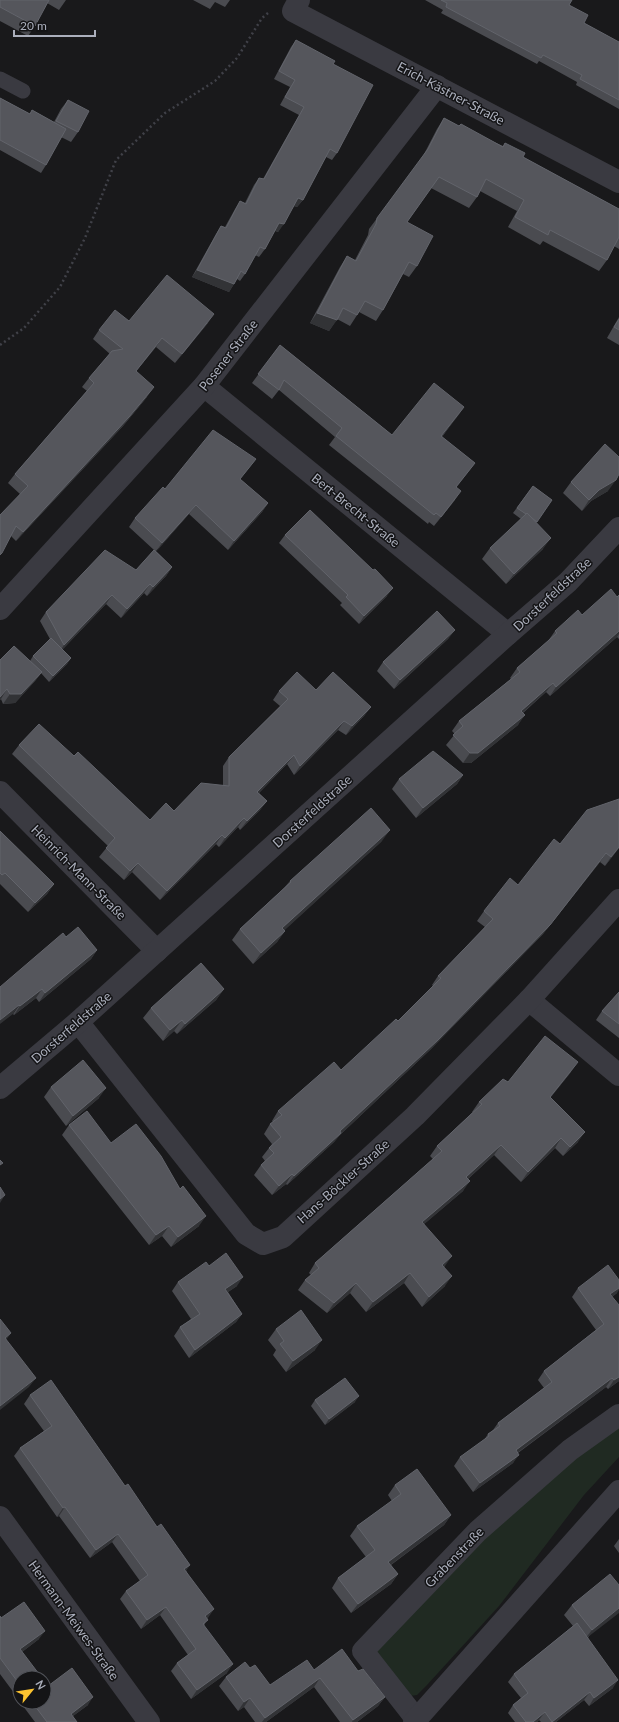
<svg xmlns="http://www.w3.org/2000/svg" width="619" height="1722" font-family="Lato,sans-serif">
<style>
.green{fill:#202a22}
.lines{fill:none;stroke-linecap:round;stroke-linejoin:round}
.path{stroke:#404148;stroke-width:2.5;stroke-dasharray:2 3;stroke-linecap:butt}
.lane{stroke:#3a3a41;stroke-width:15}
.street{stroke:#3a3a41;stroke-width:22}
.wall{fill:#4a4b50}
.shaded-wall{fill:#323336}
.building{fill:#55565c;stroke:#62646b}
.labels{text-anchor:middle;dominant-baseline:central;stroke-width:3;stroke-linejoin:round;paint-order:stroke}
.street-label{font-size:13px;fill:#abafbc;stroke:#141416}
</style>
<rect width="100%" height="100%" fill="#19191b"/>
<path class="green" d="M619,1425V1457L584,1495L499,1606L427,1685L417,1695L410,1696L379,1657L377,1651L386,1636L536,1489Z"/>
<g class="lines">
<path class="path" d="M0,345L24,328L60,287L85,238L116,160L165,113L215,81L237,58L262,18L268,13"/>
<path class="lane" d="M0,79L23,91"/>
<g class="street">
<path d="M299,0L293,11L619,182"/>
<path d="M204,386L508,634"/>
<path d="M0,609L204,386L437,86"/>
<path d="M0,792L157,951"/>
<path d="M529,1000L619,1075"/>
<path d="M78,1022L246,1234L263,1244L283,1237L415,1116L529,1000L619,900"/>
<path d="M0,1088L78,1022L508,634L568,582L619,528"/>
<path d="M0,1517L149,1722"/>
<path d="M417,1720L363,1651L478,1531L570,1450L619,1415"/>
<path d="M414,1722L619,1491"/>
</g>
</g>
<g class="wall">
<path d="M0,0H66L59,10L47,3L35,26L28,36L0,21Z"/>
<path d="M193,0H230L225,7L215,2L210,9Z"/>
<path d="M425,0H572L569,5L584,23L619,42V109L576,85L577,82L539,61L537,64L441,13L443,10Z"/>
<path d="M296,40L333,64L337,153L332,160L326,157L303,200L297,207L294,206L278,232L275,231L265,249L259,257L255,255L245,274L240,281L237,279L229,292L192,277L216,234L221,226L225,227L235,209L240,201L245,203L254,185L259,178L263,179L299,115L280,105L290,87L274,79L291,47Z"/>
<path d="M0,98L30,114L32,110L54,122L61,109L68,100L78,132L71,142L61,137L46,165L41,173L0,150Z"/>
<path d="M444,118L459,126L503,146L505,143L523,157L619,209V249L614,246L607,260L599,271L543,241L540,245L508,227L517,211L480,191L477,197L469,208L431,188L407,222L417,266L409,277L403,274L383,310L376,321L359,312L350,326L337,319L329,331L310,323L340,267L347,256L355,260L368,235L369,229L422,158L437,129Z"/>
<path d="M619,317V345L607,338Z"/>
<path d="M129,321L208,323L175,363L156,347L136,371L147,397L123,426L16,541L11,536L20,494L8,483L15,474L87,391L82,387L89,378L110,354L93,339L99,330Z"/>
<path d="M280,345L392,435L464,407L442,437L475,463L456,487L455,500L434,526L429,522L428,524L329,445L335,437L279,390L272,399L252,383Z"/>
<path d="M256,459L240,479L268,503L262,512L228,550L189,514L156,551L172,567L166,576L147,596L144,593L121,618L106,604L62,650L71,658L67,664L49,682L41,673L35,681L15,703L3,704L1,699L0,700V660L30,661L33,656L50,639L40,621L46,612L136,570L154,550L129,527L135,518L165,489Z"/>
<path d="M571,482L608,491L591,501L582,511L563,493Z"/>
<path d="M533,486L552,500L536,523L543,549L506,584L482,559L490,548L521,519L513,513Z"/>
<path d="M285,535L387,596L359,624L340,605L342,603L279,543Z"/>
<path d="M619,595V639L617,637L550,696L546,692L523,713L518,725L471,763H463L446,745L455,734L452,731L459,721L511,679L510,678L517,668L548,641L555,631L582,615L617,597Z"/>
<path d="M449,638L394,689L377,671L383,662Z"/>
<path d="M316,690L371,707L364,716L346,735L338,730L294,775L287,764L259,793L267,801L260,810L240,830L238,827L219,847L216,844L160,900L132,872L124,880L99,857L108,846L12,754L19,745L74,756L150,820L174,811L223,785V766L229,757L280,706L273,700L279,691Z"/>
<path d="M463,775L457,784L416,818L392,789L399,779Z"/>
<path d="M619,799V848L605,866L600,862L543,934L431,1049L340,1135L334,1142L287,1185L286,1184L272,1195L254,1175L261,1165L265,1161L262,1157L269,1148L272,1144L264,1134L270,1124L273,1122L272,1121L278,1111L341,1070L398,1021L433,986L432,985L438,976L485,927L477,921L484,911L518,885L560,844Z"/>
<path d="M0,831L54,884L47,894L28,912L0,884Z"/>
<path d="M382,841L284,930L285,931L277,942L253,964L232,940L240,929L284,888L290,881Z"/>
<path d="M66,937L97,950L91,959L39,1002L36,998L14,1015L13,1014Z"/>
<path d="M224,989L216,1000L177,1034L174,1031L163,1041L143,1018L151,1008Z"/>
<path d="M619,992V1038L596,1020L602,1011Z"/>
<path d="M571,1072L550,1098L578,1142L563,1156L555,1148L521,1182L494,1155L468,1179L463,1191L424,1224L445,1266L444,1267L445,1286L422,1307L404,1283L366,1312L350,1293L327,1313L298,1290L305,1280L311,1275L309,1273L315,1263L433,1159L430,1156L437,1146L473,1112H472L479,1102L508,1082Z"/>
<path d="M51,1087L99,1098L66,1126L44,1097Z"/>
<path d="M69,1125L111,1143L199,1226L171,1247L162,1236L149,1245L62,1135Z"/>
<path d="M209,1266L237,1286L228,1292L242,1314L236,1322L189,1358L174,1336L180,1327L191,1319L172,1291L178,1282Z"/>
<path d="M578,1288L617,1293L612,1297L619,1381L608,1389L606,1387L518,1453L513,1463L473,1492L454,1466L460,1457L484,1440L488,1434L493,1430L498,1423L544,1388L538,1380L544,1371L596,1330L572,1297Z"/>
<path d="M276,1329L315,1350L286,1372L273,1355L276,1350L268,1340Z"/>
<path d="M30,1395L125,1486L157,1527L190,1565L186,1570L208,1618L207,1619L204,1626L227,1673L191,1699L171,1671L177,1663L188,1655L160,1615L141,1629L120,1599L126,1591L140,1581L112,1542L90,1558L59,1516L57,1517L14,1456L20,1448L44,1431L24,1404Z"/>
<path d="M315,1400L355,1402L325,1425L311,1406Z"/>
<path d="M395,1485L451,1515L444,1525L391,1565L398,1574L391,1584L351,1613L332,1588L338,1578L366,1557L350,1536L357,1526L392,1501L388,1495Z"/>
<path d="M619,1539V1553L614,1546Z"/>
<path d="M619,1585L588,1638L613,1688L589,1706L584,1700L556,1722H541L539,1720L537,1722H515L508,1713L513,1705L521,1698L508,1682L514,1674L573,1626L564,1615L572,1605Z"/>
<path d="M0,1616L1,1618L39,1639L22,1652L20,1678V1701L0,1674Z"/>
<path d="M250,1668L270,1685L314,1670L358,1671L385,1697L378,1706L357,1722H340L314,1687L266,1722H255L244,1707L238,1711L219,1686L226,1677Z"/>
<path d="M48,1686L88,1705L73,1716L77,1722H35L20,1702H44Z"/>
</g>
<g class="shaded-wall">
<path d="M298,198L303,200L297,207L293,206Z"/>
<path d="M279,223L284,224L278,232L274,230Z"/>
<path d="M197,270L234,284L229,292L192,277Z"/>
<path d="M317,313L337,320L329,331L310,323Z"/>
<path d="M214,314L208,323L175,363L182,354Z"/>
<path d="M162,338L156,347L129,380L136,371Z"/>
<path d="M154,387L147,397L123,426L16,541L23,532Z"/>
<path d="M464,407L458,416L435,445L441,436Z"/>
<path d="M475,463L469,471L450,496L456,487Z"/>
<path d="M616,480L608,491L591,501L582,511L589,500L599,490Z"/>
<path d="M461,491L455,500L434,526L441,517Z"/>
<path d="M268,503L262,512L228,550L234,541Z"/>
<path d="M196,505L189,514L156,552L162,543Z"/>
<path d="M551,538L543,549L506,584L514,574Z"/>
<path d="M172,567L166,576L147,596L153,587Z"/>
<path d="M150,584L144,593L121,618L127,609Z"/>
<path d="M393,588L387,596L359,624L364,616Z"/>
<path d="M112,595L106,604L58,654L64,645Z"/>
<path d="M455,630L449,638L394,689L400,680Z"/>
<path d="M619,631V634L617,637L550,696L556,687Z"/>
<path d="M71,658L67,664L49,682L53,676Z"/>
<path d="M42,672L35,681L15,703L3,704L10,694Z"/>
<path d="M553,683L546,692L514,720L521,711Z"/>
<path d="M7,689L1,699L0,700V697Z"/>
<path d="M371,707L364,716L346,735L352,726Z"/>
<path d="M525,715L518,725L471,763H463L470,753Z"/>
<path d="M344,721L338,730L294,775L300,766Z"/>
<path d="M294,755L287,764L251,801L257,792Z"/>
<path d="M463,775L457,784L416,818L423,808Z"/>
<path d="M267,801L260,810L240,830L247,821Z"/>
<path d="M244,818L238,827L219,847L225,838Z"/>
<path d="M390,830L382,841L275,939L282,928Z"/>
<path d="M222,835L216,844L160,900L167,891Z"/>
<path d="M619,847V848L605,866L611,857Z"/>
<path d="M606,853L600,862L543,934L431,1049L340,1135L334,1142L287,1185L294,1176L340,1131Z"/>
<path d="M138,863L132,872L124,880L130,871Z"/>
<path d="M54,884L47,894L28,912L35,903Z"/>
<path d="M285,931L277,942L253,964L261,953Z"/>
<path d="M97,950L91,959L39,1002L45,993Z"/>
<path d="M42,989L36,998L14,1015L20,1006Z"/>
<path d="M224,989L216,1000L177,1034L185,1024Z"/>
<path d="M19,1005L13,1014L0,1024V1020Z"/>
<path d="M182,1020L174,1031L163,1041L170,1030Z"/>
<path d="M578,1062L571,1072L543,1107L550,1097Z"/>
<path d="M106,1088L99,1098L66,1126L73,1116Z"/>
<path d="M585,1132L578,1142L563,1156L570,1147Z"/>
<path d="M561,1138L555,1148L521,1182L528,1172Z"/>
<path d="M501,1145L494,1155L459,1187L466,1177Z"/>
<path d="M292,1174L286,1184L272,1195L279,1186Z"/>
<path d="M470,1181L463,1191L415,1232L422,1222Z"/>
<path d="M5,1195L0,1203V1199Z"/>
<path d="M206,1216L199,1226L171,1247L178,1237Z"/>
<path d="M169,1226L162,1236L149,1245L156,1235Z"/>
<path d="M452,1256L445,1266L435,1275L442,1265Z"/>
<path d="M410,1273L404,1283L366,1312L373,1302Z"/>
<path d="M452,1276L445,1286L422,1307L429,1297Z"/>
<path d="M243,1277L237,1286L219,1298L225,1289Z"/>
<path d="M356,1283L350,1293L327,1313L334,1303Z"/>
<path d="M619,1288V1290L617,1293L604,1303L610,1294Z"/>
<path d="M242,1314L236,1322L189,1358L195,1350Z"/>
<path d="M11,1333L4,1343L5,1338Z"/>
<path d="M322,1340L315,1350L286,1372L293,1361Z"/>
<path d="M619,1377V1381L608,1389L614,1380Z"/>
<path d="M36,1378L29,1387L0,1410V1406Z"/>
<path d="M612,1378L606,1387L509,1459L516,1450Z"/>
<path d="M359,1396L355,1402L325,1425L329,1419Z"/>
<path d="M519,1455L513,1463L473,1492L480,1483Z"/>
<path d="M65,1507L59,1516L57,1517L63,1508Z"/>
<path d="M451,1515L444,1525L381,1572L388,1562Z"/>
<path d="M118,1534L112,1542L90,1558L96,1550Z"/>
<path d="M190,1565L184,1573V1569Z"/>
<path d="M398,1574L391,1584L351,1613L358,1604Z"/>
<path d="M166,1607L160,1615L141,1629L147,1620Z"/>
<path d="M619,1608V1613L584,1640L592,1630Z"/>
<path d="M214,1609L208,1618L199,1624L205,1616Z"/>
<path d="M45,1631L39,1639L14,1658L20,1649Z"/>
<path d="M233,1664L227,1673L191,1699L197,1690Z"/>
<path d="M320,1678L314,1687L266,1722H262L265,1718Z"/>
<path d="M618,1680L613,1688L589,1706L594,1698Z"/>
<path d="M590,1692L584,1700L556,1722H552Z"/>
<path d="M93,1697L88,1705L65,1722L71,1714Z"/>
<path d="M385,1697L378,1706L357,1722H352L353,1720Z"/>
<path d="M250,1698L244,1707L238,1711L244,1702Z"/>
<path d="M545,1712L539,1720L537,1722H533Z"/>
</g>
<g class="building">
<path d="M0,0H49L35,26L0,7Z"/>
<path d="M441,0H572L569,5L588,15L584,23L619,42V100L580,79L582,75L543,55L541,58L446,7L447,3Z"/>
<path d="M296,40L335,61L333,64L373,85L337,153L330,149L303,200L298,198L284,224L279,223L265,249L260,247L245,274L241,271L234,284L197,270L221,226L226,228L240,201L246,204L259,178L264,179L304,107L285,97L295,80L279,71Z"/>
<path d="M0,98L30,114L32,110L66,129L46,165L0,140Z"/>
<path d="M68,100L89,111L78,132L56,121Z"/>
<path d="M444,118L459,126L461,124L503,147L505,143L525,153L523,157L619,209V237L607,260L550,230L548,235L515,217L524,200L486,179L477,197L439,177L407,222L433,236L417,266L409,262L383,310L365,301L357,315L343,308L337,320L317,313L347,256L356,261L376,224L377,218L428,149Z"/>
<path d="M167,275L214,314L182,354L162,338L136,371L154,387L129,417L23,532L16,526L2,553L0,555V515L28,486L15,474L94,383L89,378L112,351L123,349L99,330L115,310L129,321Z"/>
<path d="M619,319V330L614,327Z"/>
<path d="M280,345L392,435L434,383L464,407L441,436L475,463L456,487L461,491L441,517L436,513L434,515L336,436L342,428L284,380L279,390L258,374Z"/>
<path d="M213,430L256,459L240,479L268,503L234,541L196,505L162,543L135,518L163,487L165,489Z"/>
<path d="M605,444L619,457V474L616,480L599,490L589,500L571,482Z"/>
<path d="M533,486L552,500L537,522L532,518L527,513L526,514L517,508Z"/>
<path d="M310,510L373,570L375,569L393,588L364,616L346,597L348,595L285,535Z"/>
<path d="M527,513L551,538L514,574L490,548Z"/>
<path d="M105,550L136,570L154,550L172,567L153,587L150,584L127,609L112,595L64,645L46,612Z"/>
<path d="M611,589L617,597L619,595V631L556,687L553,683L521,711L525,715L478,753H470L453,735L463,726L459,721L520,672L517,668L557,633L555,631L578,610L582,615Z"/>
<path d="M437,611L455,630L400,680L383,662Z"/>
<path d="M51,638L71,658L53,676L33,656Z"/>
<path d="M14,646L42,672L21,694H10L7,689L0,697V660Z"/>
<path d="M297,672L316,690L333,672L371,707L352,726L344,721L300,766L294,755L257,792L267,801L247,821L244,818L225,838L222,835L167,891L138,863L130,871L106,848L115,838L19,745L39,724L74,756L78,752L150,820L166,803L174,811L201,783L229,786V757L288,699L279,691Z"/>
<path d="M433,751L463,775L423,808L399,779Z"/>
<path d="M619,799V847L611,857L606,853L550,925L438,1040L340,1131L341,1133L294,1176L292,1174L279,1186L261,1165L274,1153L269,1148L281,1137L270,1124L282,1115L278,1111L334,1062L341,1070L396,1019L398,1021L441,978L438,976L493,919L484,911L510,878L518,885L554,839L560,844L587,810Z"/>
<path d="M371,808L390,830L282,928L285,931L261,953L240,929L291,882L290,881Z"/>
<path d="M0,831L54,884L35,903L5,873L2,875L0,873Z"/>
<path d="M78,927L97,950L45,993L42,989L20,1006L19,1005L0,1020V987L63,933L66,937Z"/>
<path d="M201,963L224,989L185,1024L182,1020L170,1030L151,1008Z"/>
<path d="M619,992V1024L602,1011Z"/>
<path d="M545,1036L578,1062L550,1097L585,1132L570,1147L561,1138L528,1172L501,1145L466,1177L470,1181L422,1222L452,1256L442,1265L452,1276L429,1297L410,1273L373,1302L356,1283L334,1303L305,1280L319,1268L315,1263L442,1151L437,1146L482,1104L479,1102L503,1079L508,1082Z"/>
<path d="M83,1060L106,1088L73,1116L51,1087Z"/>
<path d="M87,1111L111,1143L136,1124L161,1156L180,1189L183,1186L206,1216L178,1237L169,1226L156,1235L69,1125Z"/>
<path d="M0,1160L3,1163L0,1165Z"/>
<path d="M0,1187L5,1195L0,1199Z"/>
<path d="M226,1253L243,1277L225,1289L242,1314L195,1350L180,1327L200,1314L178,1282L206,1262L209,1266Z"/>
<path d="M608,1265L619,1280V1288L610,1294L619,1305V1377L614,1380L612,1378L516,1450L519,1455L480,1483L460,1457L489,1436L488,1434L500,1426L498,1423L552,1382L544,1371L604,1324L578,1288Z"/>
<path d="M301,1310L322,1340L293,1361L280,1344L284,1341L276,1329Z"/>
<path d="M0,1319L11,1333L5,1338L36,1378L0,1406Z"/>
<path d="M345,1378L359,1396L329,1419L315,1400Z"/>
<path d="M51,1380L125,1486L128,1484L157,1527L161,1524L190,1565L184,1569L214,1609L205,1616L208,1620L203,1624L233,1664L197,1690L177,1663L196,1649L166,1607L147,1620L126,1591L148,1575L118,1534L96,1550L65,1507L63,1508L20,1448L52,1426L30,1395Z"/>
<path d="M417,1469L451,1515L388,1562L398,1574L358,1604L338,1578L375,1550L357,1526L401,1494L395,1485Z"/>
<path d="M610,1574L619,1585V1608L592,1630L572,1605Z"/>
<path d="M24,1602L45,1631L20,1649L42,1678H20V1685L0,1658V1616L1,1618Z"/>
<path d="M577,1623L618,1680L594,1698L590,1692L552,1722L545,1712L533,1722H526L513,1705L528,1693L514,1674Z"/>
<path d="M342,1649L358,1671L363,1669L385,1697L353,1720L320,1678L265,1718L250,1698L244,1702L226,1677L245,1662L250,1668L255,1665L270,1685L307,1660L314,1670Z"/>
<path d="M72,1668L93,1697L71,1714L77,1722H47L32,1702H44V1681L48,1686Z"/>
</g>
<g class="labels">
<g class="street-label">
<text transform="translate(451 93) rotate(28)">Erich-Kästner-Straße</text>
<text transform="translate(228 355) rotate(-52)">Posener Straße</text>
<text transform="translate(356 510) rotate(39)">Bert-Brecht-Straße</text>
<text transform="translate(552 594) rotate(-43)">Dorsterfeldstraße</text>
<text transform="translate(312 811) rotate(-42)">Dorsterfeldstraße</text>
<text transform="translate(79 872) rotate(45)">Heinrich-Mann-Straße</text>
<text transform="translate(71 1027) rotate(-41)">Dorsterfeldstraße</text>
<text transform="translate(343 1181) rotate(-42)">Hans-Böckler-Straße</text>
<text transform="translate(454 1557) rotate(-46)">Grabenstraße</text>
<text transform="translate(74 1620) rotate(54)">Hermann-Meiwes-Straße</text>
</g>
</g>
<g transform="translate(32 1690) rotate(60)"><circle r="19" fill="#141416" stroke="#505258"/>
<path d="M0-3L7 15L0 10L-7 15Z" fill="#fcc330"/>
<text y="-6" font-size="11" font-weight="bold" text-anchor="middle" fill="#abafbc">N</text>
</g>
<path d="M14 30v6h81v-6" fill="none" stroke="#abafbc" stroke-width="2"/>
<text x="20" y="30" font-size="12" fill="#abafbc" stroke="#141416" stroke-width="3" paint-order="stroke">20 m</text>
</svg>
